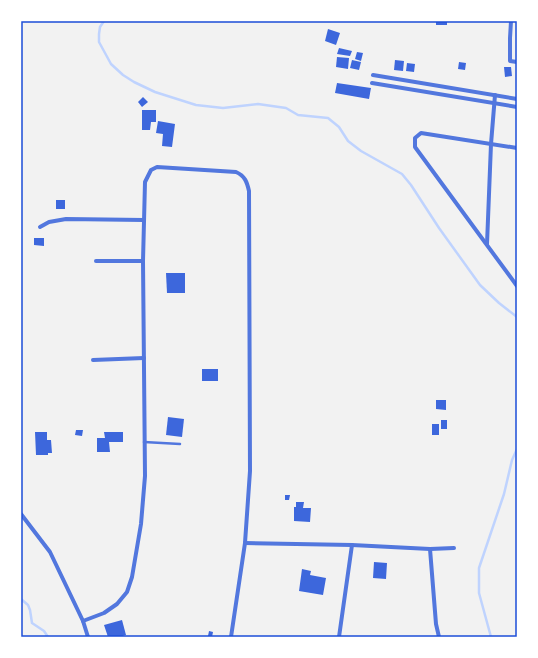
<svg xmlns="http://www.w3.org/2000/svg" width="538" height="658" font-family="Poppins,sans-serif">
<style>
.lines{fill:none;stroke-linecap:round;stroke-linejoin:round}
.stream{stroke:#bfd3fe;stroke-width:2.5}
.building{fill:#3d67dc}
.service{stroke:#5277de;stroke-width:2.5}
.minor{stroke:#5277de;stroke-width:4}
.neatline{fill:none;stroke:#1d4ed8;stroke-width:1.5}
</style>
<rect width="100%" height="100%" fill="#f2f2f2"/>
<g class="lines">
<g class="stream">
<path d="M104,21L100,27L99,34V42L111,64L123,75L134,82L155,92L196,105L223,108L258,104L286,108L298,115L328,118L339,127L348,141L361,151L402,174L411,185L439,228L480,285L499,303L517,317"/>
<path d="M21,599L28,605L30,610L32,623L44,631L48,637"/>
<path d="M491,637L479,593V568L504,494L512,460L517,449"/>
</g>
</g>
<g class="building">
<rect x="436" y="21" width="11" height="4"/>
<path d="M328,29L340,33L336,45L325,41Z"/>
<path d="M339,48L352,51L350,56L337,54Z"/>
<path d="M357,52L363,53L361,61L355,59Z"/>
<path d="M337,57L349,58L348,69L336,67Z"/>
<path d="M352,60L361,62L359,70L350,68Z"/>
<path d="M395,60L404,61L403,71L394,70Z"/>
<path d="M459,62L466,63L465,70L458,69Z"/>
<path d="M407,63L415,64L414,72L406,71Z"/>
<path d="M504,67H511L512,76L505,77Z"/>
<path d="M337,83L371,88L369,99L335,93Z"/>
<path d="M143,97L148,102L142,107L138,102Z"/>
<path d="M142,110H156V122H151L150,130H142Z"/>
<path d="M158,121L175,124L172,147L162,146L163,134L156,133Z"/>
<rect x="56" y="200" width="9" height="9"/>
<path d="M34,238H44V246L34,245Z"/>
<path d="M166,273H185V293H167Z"/>
<rect x="202" y="369" width="16" height="12"/>
<path d="M436,400H446V410L436,409Z"/>
<path d="M168,417L184,419L182,437L166,435Z"/>
<rect x="441" y="420" width="6" height="9"/>
<rect x="432" y="424" width="7" height="11"/>
<path d="M76,430H83L82,436L75,435Z"/>
<path d="M35,432H47V440H51L52,453H48V455H36Z"/>
<path d="M104,432H123V442H109L110,452H97V438H105Z"/>
<path d="M285,495H290L289,500H285Z"/>
<path d="M296,502H304L303,508H311L310,522L294,521V507H296Z"/>
<path d="M374,562L387,563L386,579L373,578Z"/>
<path d="M302,569L311,571L310,575L326,578L323,595L299,591Z"/>
<path d="M122,620L126,635L119,637H108L104,625Z"/>
<path d="M209,631L213,632L212,637L208,636Z"/>
</g>
<g class="lines">
<path class="service" d="M144,442L180,444"/>
<g class="minor">
<path d="M511,21L510,38V61L517,62"/>
<path d="M373,75L517,99"/>
<path d="M372,83L517,107"/>
<path d="M517,148L421,133L415,138V147L517,286"/>
<path d="M40,227L49,222L66,219L144,220"/>
<path d="M487,244L491,144L495,95"/>
<path d="M96,261H143"/>
<path d="M93,360L144,358"/>
<path d="M21,514L50,552L83,621L88,637"/>
<path d="M245,543L352,545L430,549L454,548"/>
<path d="M430,549L436,624L439,637"/>
<path d="M83,621L104,613L117,604L127,592L132,577L141,524L145,476L143,261L145,182L151,170L157,167L236,172C245,176 247,182 249,191L250,471L245,543L231,637"/>
<path d="M339,637L352,545"/>
</g>
</g>
<rect width="538" height="658" fill="none" stroke="#ffffff" stroke-width="44"/>
<rect x="22" y="22" width="494" height="614" class="neatline"/>
</svg>
